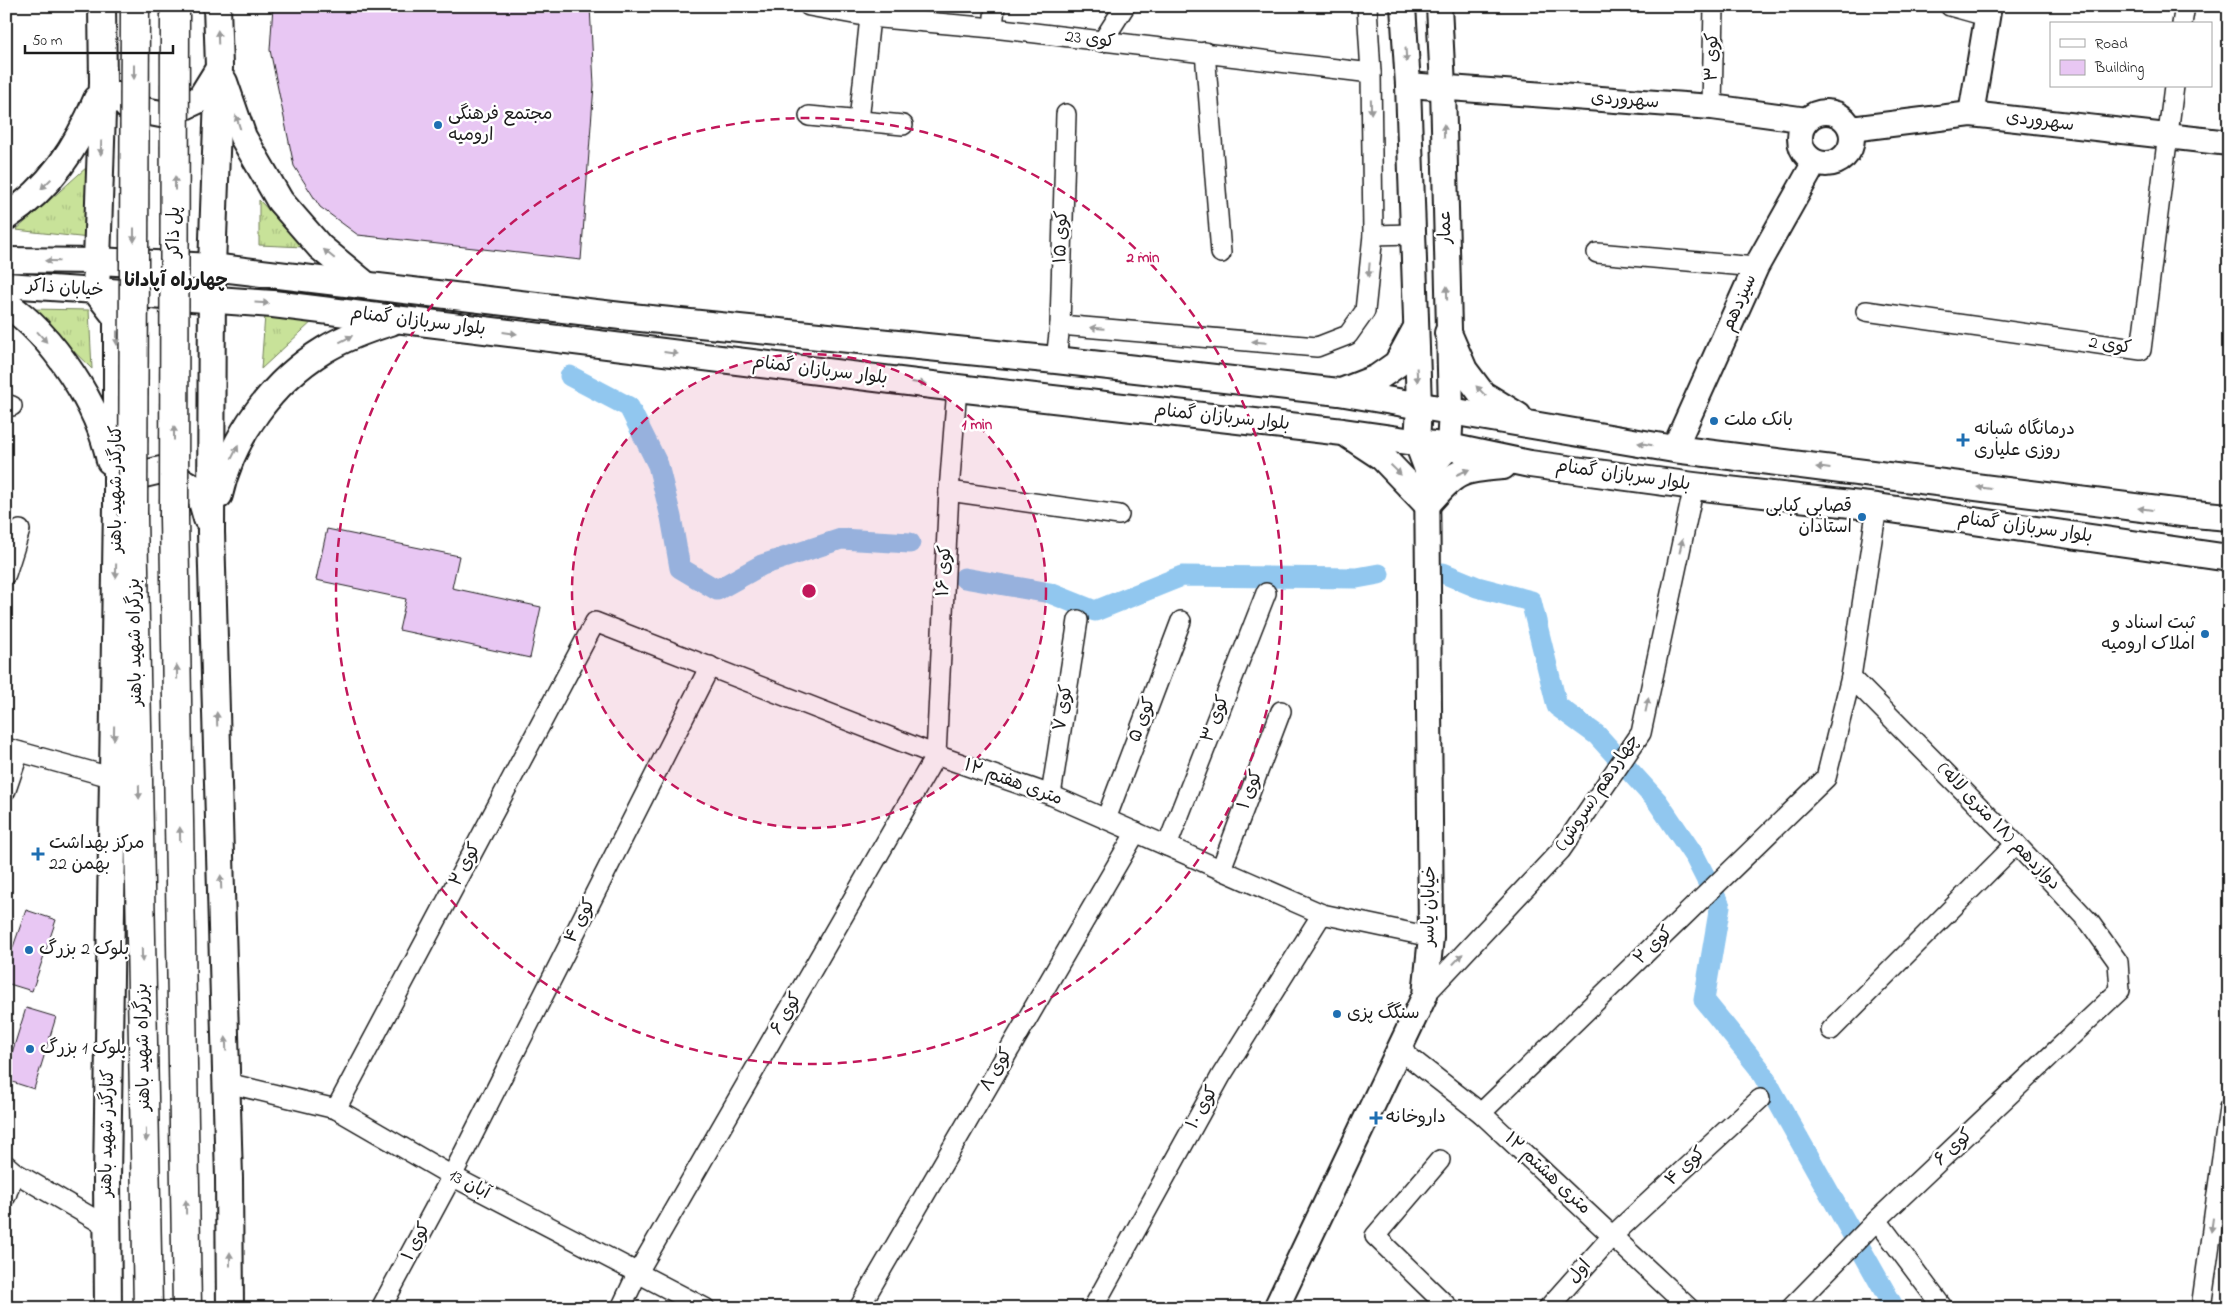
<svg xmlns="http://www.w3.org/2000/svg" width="2235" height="1314" font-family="'Indie Flower','Playpen Sans Arabic',sans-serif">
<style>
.grass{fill:url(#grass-tufts);stroke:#727f5a}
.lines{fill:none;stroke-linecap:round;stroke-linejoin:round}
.canal{stroke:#91c7ef;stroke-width:21}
.building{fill:#e8c7f3;stroke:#1c1c1c}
.minor-casing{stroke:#1c1c1c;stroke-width:22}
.tertiary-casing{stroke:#1c1c1c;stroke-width:28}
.secondary-casing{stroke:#1c1c1c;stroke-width:30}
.trunk-casing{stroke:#1c1c1c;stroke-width:31}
.minor{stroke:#fff;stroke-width:19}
.tertiary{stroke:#fff;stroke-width:24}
.secondary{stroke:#fff;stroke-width:26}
.trunk{stroke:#fff;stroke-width:28}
.trunk-bridge-casing{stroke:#1c1c1c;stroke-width:31;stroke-linecap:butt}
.trunk-bridge{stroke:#fff;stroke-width:28}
.oneway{fill:#999}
.ring{fill:none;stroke:#c2185b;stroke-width:2.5;stroke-dasharray:9 6}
.poi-dot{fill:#1f6fb2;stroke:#fff;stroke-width:2}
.labels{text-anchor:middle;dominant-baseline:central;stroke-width:5;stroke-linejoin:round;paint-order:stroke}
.street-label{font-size:18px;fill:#1c1c1c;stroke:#fff}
.poi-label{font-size:18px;fill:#1c1c1c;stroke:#fff;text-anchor:start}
.neighbourhood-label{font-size:19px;font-weight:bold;fill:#1c1c1c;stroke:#fff}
.centre{fill:#c2185b;stroke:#fff;stroke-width:2.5}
.ring-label{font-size:15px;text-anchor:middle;font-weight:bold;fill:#c2185b;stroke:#fff;stroke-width:5;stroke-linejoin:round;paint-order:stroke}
</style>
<defs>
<pattern id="grass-tufts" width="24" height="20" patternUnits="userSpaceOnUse" patternTransform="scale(1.25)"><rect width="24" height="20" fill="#c8e299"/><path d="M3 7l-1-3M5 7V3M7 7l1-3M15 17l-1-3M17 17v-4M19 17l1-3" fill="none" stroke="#abc183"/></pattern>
</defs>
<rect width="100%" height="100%" fill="#fff"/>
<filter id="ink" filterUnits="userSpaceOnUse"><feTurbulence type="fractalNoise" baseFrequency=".02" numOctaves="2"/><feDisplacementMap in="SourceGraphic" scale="10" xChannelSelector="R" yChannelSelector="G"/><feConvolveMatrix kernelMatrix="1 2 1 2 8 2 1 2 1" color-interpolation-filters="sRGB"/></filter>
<g filter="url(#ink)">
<g class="grass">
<path d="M87,167L89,238L16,230Z"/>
<path d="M259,200L304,247L259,245Z"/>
<path d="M30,309L89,310L92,369Z"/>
<path d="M265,315L315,319L261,369Z"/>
</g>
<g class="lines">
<g class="canal">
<path d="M570,376L629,407L658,465L671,517L680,568L717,590L762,565L841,539L910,543"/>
<path d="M1443,573L1477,587L1531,601L1557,706L1597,735L1657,801L1695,857L1720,906L1704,1000L1759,1068L1894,1308"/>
<path d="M964,578L1050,593L1095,611L1182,576L1357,578L1379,574"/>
</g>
</g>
<g class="building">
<path d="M273,6H590L594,85L581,260L358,235L320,207L294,166L270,50Z"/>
<path d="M327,529L459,556L452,588L541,607L530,658L399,630L406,599L316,580Z"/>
<path d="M26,910L56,920L32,991L6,983V967Z"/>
<path d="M26,1008L56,1017L34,1089L6,1080V1072Z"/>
</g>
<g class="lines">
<g class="minor-casing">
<g id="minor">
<path d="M809,6L870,17L993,28L1371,73"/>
<path d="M1950,6L1986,16"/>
<path d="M2182,24L2185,6"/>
<path d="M993,28L995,6"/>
<path d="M1102,42L1125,6"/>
<path d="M1205,52L1221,253"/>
<path d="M1712,107L1714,6"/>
<path d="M809,116L903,125"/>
<path d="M859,121L870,17"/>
<path d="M1373,235L1412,234"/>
<path d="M1597,253L1756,267"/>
<path d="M1866,311L2141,350L2174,86"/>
<path d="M1060,325L1317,347L1348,335L1365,311L1373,235L1371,73L1367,6"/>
<path d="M1056,360L1060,325L1066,114"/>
<path d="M6,404L12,406"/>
<path d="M949,491L1119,515"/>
<path d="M6,574L20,530"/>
<path d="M6,748L114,778"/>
<path d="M6,790L19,752"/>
<path d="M1051,795L1078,620"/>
<path d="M1106,819L1181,621"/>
<path d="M1167,846L1266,593"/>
<path d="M1221,869L1281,711"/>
<path d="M1425,995L1561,850L1641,733L1694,486"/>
<path d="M1831,1030L2016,844"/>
<path d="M1399,1049L1481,1113L1689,1308"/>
<path d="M227,1083L336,1109L452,1176L705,1308"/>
<path d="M336,1109L595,622L936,755L1051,795L1322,914L1431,937"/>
<path d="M1481,1113L1826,778L1851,677L1877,507"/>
<path d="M1440,1160L1375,1236L1449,1308"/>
<path d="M6,1165L14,1172L108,1227"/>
<path d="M6,1196L14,1172"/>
<path d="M1877,1220L1943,1308"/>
<path d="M381,1308L452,1176L710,666"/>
<path d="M621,1308L638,1272L936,755L949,491L957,388"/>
<path d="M859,1308L1136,832"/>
<path d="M1093,1308L1221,1076L1322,914"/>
<path d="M1548,1308L1613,1235L1760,1099"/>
<path d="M1791,1308L1877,1220L2120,990L2118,962L2090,923L2016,844L1851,677"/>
<path d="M2201,1308L2229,1108"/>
</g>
</g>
<g class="tertiary-casing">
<g id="tertiary">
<path d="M1408,85L1712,107L1807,120"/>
<circle cx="1826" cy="138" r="26"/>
<path d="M1971,114L1989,6"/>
<path d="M1851,129L1971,114L2229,143"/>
<path d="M6,260L97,261"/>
<path d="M6,285L96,291"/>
<path d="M1674,449L1756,267L1815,162"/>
<path d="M1435,462L1449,447L1451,410L1443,87L1439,6"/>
<path d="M1276,1308L1425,995L1431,937L1427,470L1417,443L1419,406L1408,85L1403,6"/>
</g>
</g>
<g class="secondary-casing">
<g id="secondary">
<path d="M102,6L103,82L96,291L117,318V504L107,1179L108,1308"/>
<path d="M217,6L219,67L212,267L211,532L229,1178L230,1308"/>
<path d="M224,82L243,137L280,201L320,247L366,285"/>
<path d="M118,96L129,108L166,115L200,99L218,70"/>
<path d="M6,217C50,188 77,147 97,99"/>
<path d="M97,261L212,267L621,316L1056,360L1339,392L1674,449L2182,513L2229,517"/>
<path d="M96,291L273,304L957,388L1343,432L1449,447L1530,464L1694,486L1877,507L2229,558"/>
<path d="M6,304C52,334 100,407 110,461"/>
<path d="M1448,333L1464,370L1482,394L1518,416"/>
<path d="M1341,392L1377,378L1397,364L1415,331"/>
<path d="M1350,436L1382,457L1427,504C1457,470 1459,470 1503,466"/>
<path d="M119,488V480L161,470L199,491L207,519"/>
<path d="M219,495C232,436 273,381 324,350C345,337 368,329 391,322"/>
</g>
</g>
<g class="trunk-casing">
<g id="trunk">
<path d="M133,516L148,1308"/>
<path d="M174,517L187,1308"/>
</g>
</g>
<use href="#minor" class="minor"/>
<use href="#tertiary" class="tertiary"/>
<use href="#secondary" class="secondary"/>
<use href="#trunk" class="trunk"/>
<g class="trunk-bridge-casing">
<g id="trunk-bridge">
<path d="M133,516L135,6"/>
<path d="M174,517L175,6"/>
</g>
</g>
<use href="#trunk-bridge" class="trunk-bridge"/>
</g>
<defs><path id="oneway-solid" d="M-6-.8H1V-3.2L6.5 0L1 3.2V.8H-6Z" transform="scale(1.25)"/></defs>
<g class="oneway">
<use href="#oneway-solid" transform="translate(218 37) rotate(-92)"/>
<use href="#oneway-solid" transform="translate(1406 55) rotate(86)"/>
<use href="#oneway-solid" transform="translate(134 72) rotate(90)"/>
<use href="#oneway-solid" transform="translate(1371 107) rotate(89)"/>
<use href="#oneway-solid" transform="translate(238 122) rotate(-108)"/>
<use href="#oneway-solid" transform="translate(1444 131) rotate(-91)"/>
<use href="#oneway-solid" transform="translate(101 148) rotate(92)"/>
<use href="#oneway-solid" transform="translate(175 183) rotate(-90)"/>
<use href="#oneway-solid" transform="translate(46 184) rotate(135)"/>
<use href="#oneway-solid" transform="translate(134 235) rotate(90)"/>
<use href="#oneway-solid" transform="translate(329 254) rotate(-140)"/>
<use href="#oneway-solid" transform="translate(52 261) rotate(-179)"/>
<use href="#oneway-solid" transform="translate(1369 270) rotate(95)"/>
<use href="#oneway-solid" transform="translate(1447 293) rotate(-91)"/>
<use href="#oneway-solid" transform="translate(262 303) rotate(3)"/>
<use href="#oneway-solid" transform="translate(1097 328) rotate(-175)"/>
<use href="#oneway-solid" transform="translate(510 333) rotate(7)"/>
<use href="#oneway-solid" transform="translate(42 337) rotate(48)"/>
<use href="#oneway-solid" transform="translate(117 338) rotate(90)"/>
<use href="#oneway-solid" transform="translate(346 339) rotate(-27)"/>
<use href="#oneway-solid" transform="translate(1259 342) rotate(-175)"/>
<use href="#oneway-solid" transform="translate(671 353) rotate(7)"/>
<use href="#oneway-solid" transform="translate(1417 375) rotate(87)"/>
<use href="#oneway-solid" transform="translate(919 383) rotate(7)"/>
<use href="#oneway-solid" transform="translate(1481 391) rotate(-134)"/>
<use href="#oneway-solid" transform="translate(174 433) rotate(-90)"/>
<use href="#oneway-solid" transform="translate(1645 444) rotate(-171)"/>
<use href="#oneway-solid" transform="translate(235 452) rotate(-63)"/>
<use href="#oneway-solid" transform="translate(1823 468) rotate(-173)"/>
<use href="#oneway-solid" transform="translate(1396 470) rotate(44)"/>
<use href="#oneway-solid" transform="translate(1463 472) rotate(-24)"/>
<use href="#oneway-solid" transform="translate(1984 488) rotate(-173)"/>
<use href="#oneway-solid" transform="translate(2145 509) rotate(-173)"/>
<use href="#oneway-solid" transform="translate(1681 546) rotate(-78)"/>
<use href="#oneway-solid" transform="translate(116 571) rotate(91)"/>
<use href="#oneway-solid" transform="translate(177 672) rotate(-91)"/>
<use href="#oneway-solid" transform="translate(1647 705) rotate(-78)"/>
<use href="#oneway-solid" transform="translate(217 719) rotate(-92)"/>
<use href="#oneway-solid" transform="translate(114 733) rotate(91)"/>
<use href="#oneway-solid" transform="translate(139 792) rotate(89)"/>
<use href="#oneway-solid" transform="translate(180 834) rotate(-91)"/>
<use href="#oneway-solid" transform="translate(221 882) rotate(-92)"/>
<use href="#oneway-solid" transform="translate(142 955) rotate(89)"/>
<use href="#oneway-solid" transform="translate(1458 959) rotate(-47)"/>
<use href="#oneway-solid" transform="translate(226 1044) rotate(-92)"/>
<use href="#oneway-solid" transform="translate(146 1135) rotate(89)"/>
<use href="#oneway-solid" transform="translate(186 1207) rotate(-91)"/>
<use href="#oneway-solid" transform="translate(2212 1225) rotate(98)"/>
<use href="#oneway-solid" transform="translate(230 1259) rotate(-90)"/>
</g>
</g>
<circle cx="809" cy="591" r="237" fill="#c2185b" fill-opacity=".12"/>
<g class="ring">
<circle cx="809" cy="591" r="237"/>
<circle cx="809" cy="591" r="473"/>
</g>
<g class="poi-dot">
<circle cx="438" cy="125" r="5"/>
<circle cx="1714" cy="421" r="5"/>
<path d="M1960.5 432.5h5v5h5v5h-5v5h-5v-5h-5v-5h5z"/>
<circle cx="1862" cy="517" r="5"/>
<circle cx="2205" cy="634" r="5"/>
<path d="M35.5 846.5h5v5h5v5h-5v5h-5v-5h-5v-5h5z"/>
<circle cx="29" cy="950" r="5"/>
<circle cx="1337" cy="1014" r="5"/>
<circle cx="30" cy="1049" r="5"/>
<path d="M1373.5 1110.5h5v5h5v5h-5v5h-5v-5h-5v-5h5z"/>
</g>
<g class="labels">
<g class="street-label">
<text transform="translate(1090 40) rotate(7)">کوی 23</text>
<text transform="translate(1713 57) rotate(-89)">کوی ۳</text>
<text transform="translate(1625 101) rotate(4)">سهروردی</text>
<text transform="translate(2040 122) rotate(7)">سهروردی</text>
<text transform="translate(1446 227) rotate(-91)">عمار</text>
<text transform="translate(175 232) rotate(-90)">پل ذاکر</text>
<text transform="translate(1062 237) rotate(-88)">کوی ۱۵</text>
<text transform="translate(65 289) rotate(4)">خیابان ذاکر</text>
<text transform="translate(1740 303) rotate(-66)">سیزدهم</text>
<text transform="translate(418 322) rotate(7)">بلوار سربازان گمنام</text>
<text transform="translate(2110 346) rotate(8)">کوی 2</text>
<text transform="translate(820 371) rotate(7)">بلوار سربازان گمنام</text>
<text transform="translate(1222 418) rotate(6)">بلوار سربازان گمنام</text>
<text transform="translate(1623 476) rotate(8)">بلوار سربازان گمنام</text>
<text transform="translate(117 489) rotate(-90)">کنارگذر شهید باهنر</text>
<text transform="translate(2025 528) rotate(8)">بلوار سربازان گمنام</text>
<text transform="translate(945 571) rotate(-87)">کوی ۱۶</text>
<text transform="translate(136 642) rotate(-91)">بزرگراه شهید باهنر</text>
<text transform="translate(1064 708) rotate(-81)">کوی ۷</text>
<text transform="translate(1216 719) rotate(-69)">کوی ۳</text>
<text transform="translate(1143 720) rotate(-69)">کوی ۵</text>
<text transform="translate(1013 783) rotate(20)">۱۲ متری هفتم</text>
<text transform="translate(1251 790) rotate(-69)">کوی ۱</text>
<text transform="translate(1598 793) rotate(-56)">چهاردهم (سروش)</text>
<text transform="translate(1998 827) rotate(46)">دوازدهم (۱۸ متری لاله)</text>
<text transform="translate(466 865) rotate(-62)">کوی ۲</text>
<text transform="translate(1430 906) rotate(-89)">خیابان یاسر</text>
<text transform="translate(581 921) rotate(-63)">کوی ۴</text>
<text transform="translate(1654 946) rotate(-44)">کوی ۲</text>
<text transform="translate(787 1014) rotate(-60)">کوی ۶</text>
<text transform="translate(144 1047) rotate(-91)">بزرگراه شهید باهنر</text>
<text transform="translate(997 1070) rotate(-60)">کوی ۸</text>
<text transform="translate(1203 1108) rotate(-61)">کوی ۱۰</text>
<text transform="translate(108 1133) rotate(-89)">کنارگذر شهید باهنر</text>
<text transform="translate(1954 1148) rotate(-43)">کوی ۶</text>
<text transform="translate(1686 1167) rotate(-43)">کوی ۴</text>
<text transform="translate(1547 1174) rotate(43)">۱۲ متری هشتم</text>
<text transform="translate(469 1185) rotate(28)">13 آبان</text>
<text transform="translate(417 1242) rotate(-62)">کوی ۱</text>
<text transform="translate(1580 1272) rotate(-48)">اول</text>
</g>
<g class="poi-label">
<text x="448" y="115">مجتمع فرهنگی<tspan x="448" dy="21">ارومیه</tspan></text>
<text x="1724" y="421">بانک ملت</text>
<text x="1974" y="430">درمانگاه شبانه<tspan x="1974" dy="21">روزی علیاری</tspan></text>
<text x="1852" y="507" text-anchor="end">قصابی کبابی<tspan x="1852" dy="21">استادان</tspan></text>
<text x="2195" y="624" text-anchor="end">ثبت اسناد و<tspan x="2195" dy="21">املاک ارومیه</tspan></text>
<text x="49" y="844">مرکز بهداشت<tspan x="49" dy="21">22 بهمن</tspan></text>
<text x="39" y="950">بلوک 2 بزرگ</text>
<text x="1347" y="1014">سنگگ پزی</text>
<text x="40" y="1049">بلوک 1 بزرگ</text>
<text x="1386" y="1118">داروخانه</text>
</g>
<g class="neighbourhood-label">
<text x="176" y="281">چهارراه آپادانا</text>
</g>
</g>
<circle cx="809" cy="591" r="8" class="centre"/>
<g class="ring-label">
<text x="1143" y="262">2 min</text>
<text x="977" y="429">1 min</text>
</g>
<rect width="2235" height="1314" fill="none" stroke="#fff" stroke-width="25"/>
<rect x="12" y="12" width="2210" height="1289" fill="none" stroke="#1c1c1c" stroke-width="2" filter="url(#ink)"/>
<rect x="2050" y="22" width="162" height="65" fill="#ffffff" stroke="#a4a4a4"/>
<rect x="2060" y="39" width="25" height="8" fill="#ffffff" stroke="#a4a4a4"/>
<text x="2095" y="48" font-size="15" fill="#1c1c1c">Road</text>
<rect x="2060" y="60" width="25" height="15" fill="#e8c7f3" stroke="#a4a4a4"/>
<text x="2095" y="72" font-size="15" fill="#1c1c1c">Building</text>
<path d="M25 45v8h148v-8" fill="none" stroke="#1c1c1c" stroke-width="2.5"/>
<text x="32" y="45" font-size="15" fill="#1c1c1c" stroke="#ffffff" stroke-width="4" paint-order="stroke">50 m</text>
</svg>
